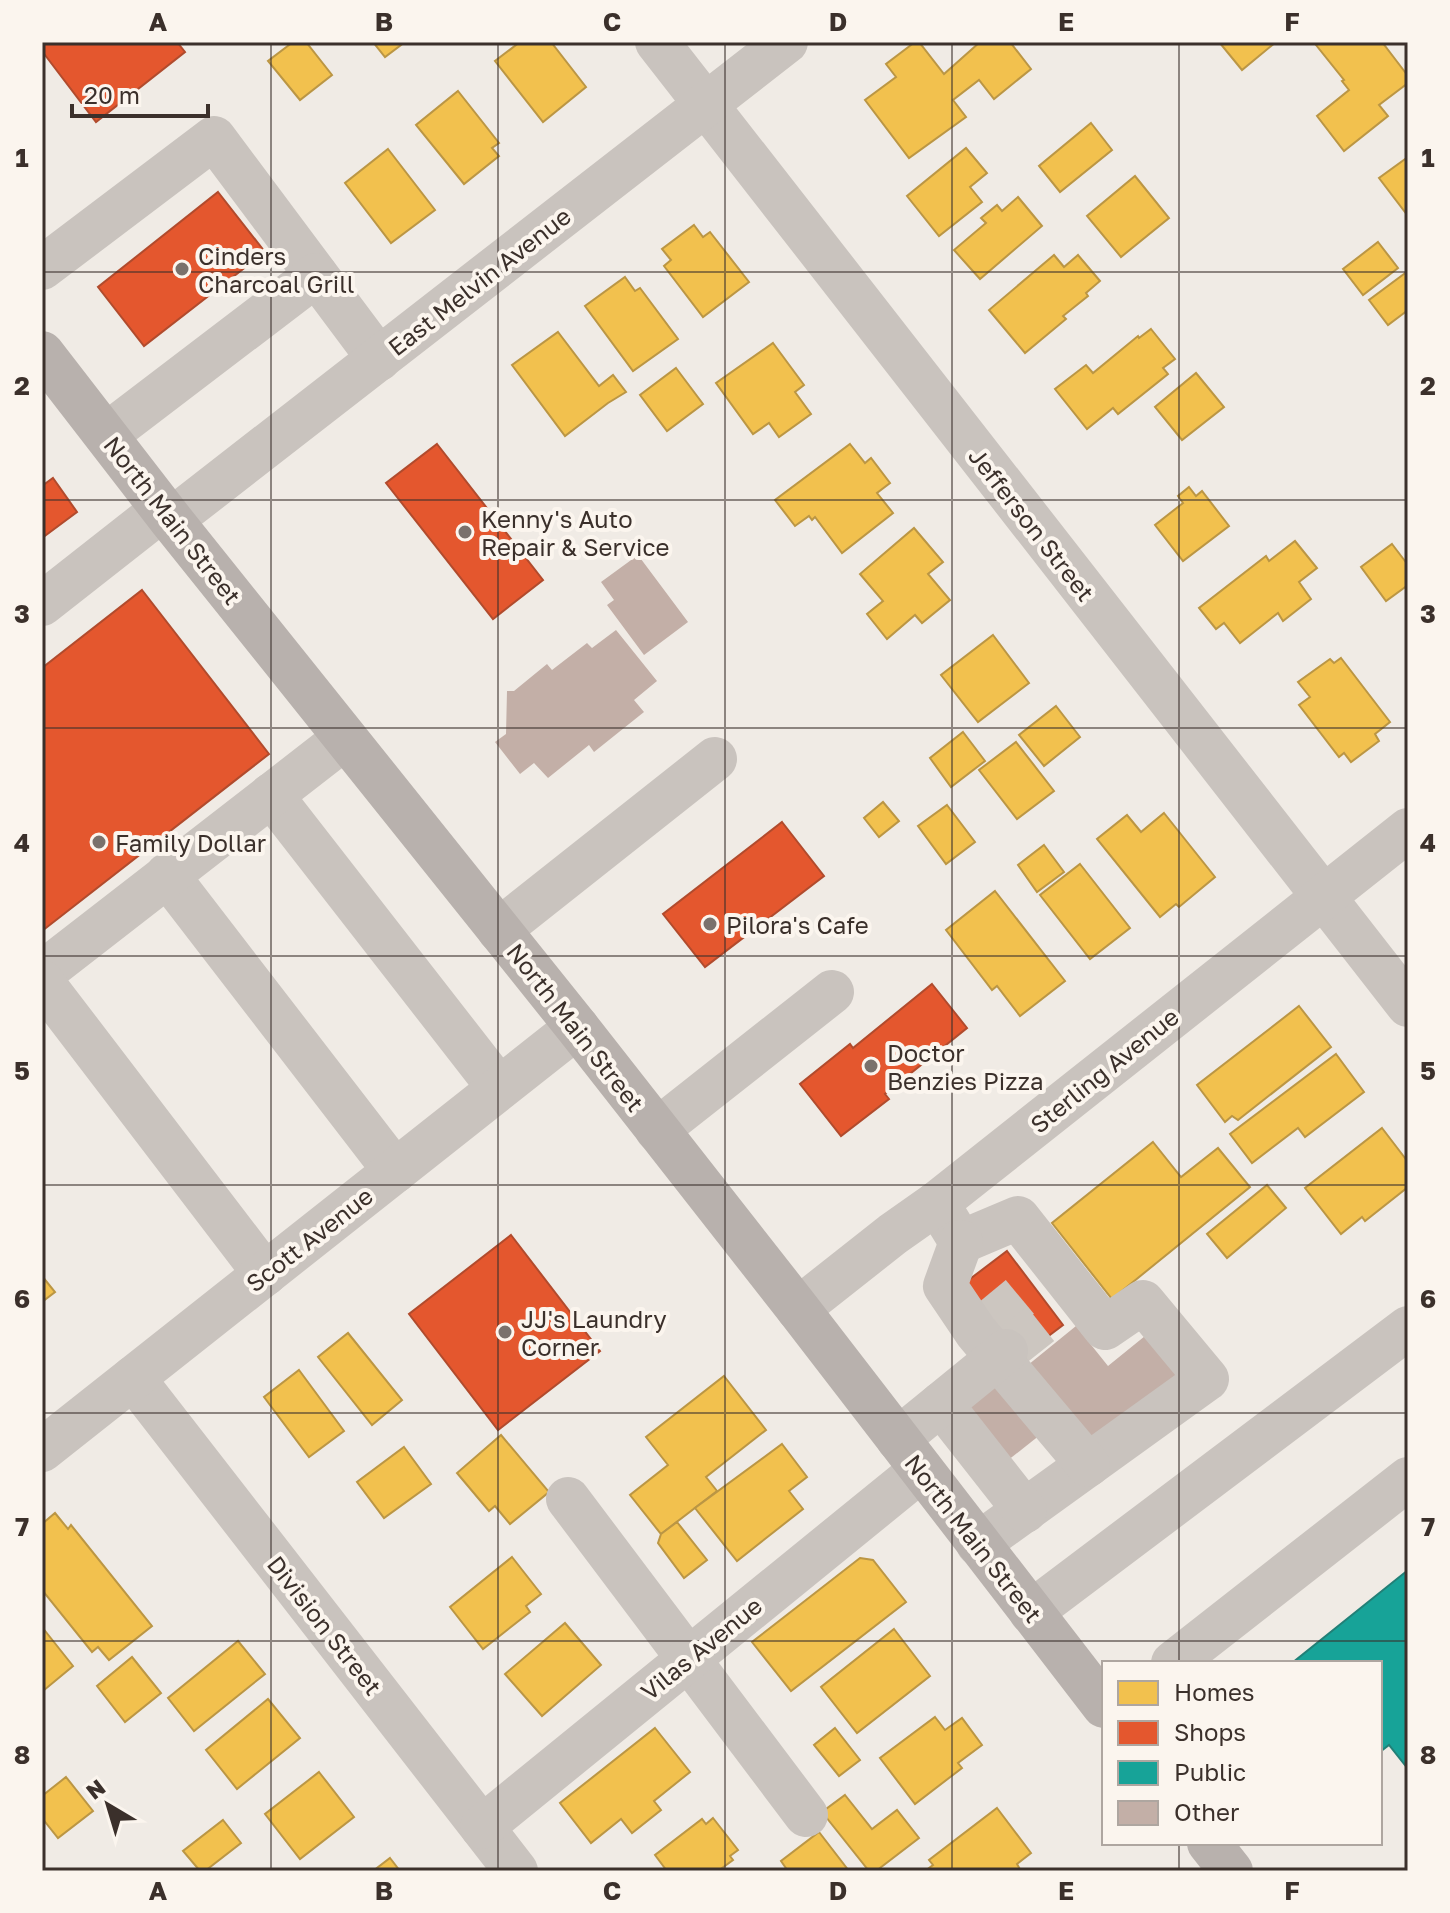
<svg xmlns="http://www.w3.org/2000/svg" width="1450" height="1913" font-family="'Golos Text',sans-serif">
<style>
.homes{fill:#f2c14e;stroke:#bb9644;stroke-width:2}
.shops{fill:#e4572e;stroke:#b14b2d;stroke-width:2}
.public{fill:#17a398;stroke:#228077;stroke-width:2}
.building{fill:#c3afa7}
.lines{fill:none;stroke-linecap:round;stroke-linejoin:round}
.minor-tunnel{stroke:#ccc6c0;stroke-width:44;stroke-dasharray:44 22;stroke-linecap:butt}
.minor{stroke:#c9c3be;stroke-width:44}
.major{stroke:#b8b1ad;stroke-width:44}
.grid{fill:none;stroke:#3b302b;stroke-width:2;stroke-opacity:0.55}
.poi-dot{fill:#7a716c;stroke:#fbf5ee;stroke-width:3}
.labels{text-anchor:middle;dominant-baseline:central;stroke-width:8;stroke-linejoin:round;paint-order:stroke}
.poi-label{font-size:24px;fill:#3b302b;stroke:#fbf5ee;text-anchor:start}
.street-label{font-size:24px;fill:#3b302b;stroke:#fbf5ee}
.neatline{fill:none;stroke:#3b302b;stroke-width:3}
.grid-label{font-size:26px;text-anchor:middle;font-weight:bold;fill:#3b302b}
</style>
<rect width="100%" height="100%" fill="#f0ebe5"/>
<g class="homes">
<path d="M293,42H306L332,75L300,100L268,61Z"/>
<path d="M373,42H405L385,57Z"/>
<path d="M520,42H551L586,87L543,122L495,61Z"/>
<path d="M915,42H919L944,74L980,42H1010L1031,69L994,99L979,80L953,100L966,117L909,158L865,100L896,77L886,64Z"/>
<path d="M1219,42H1276L1242,70Z"/>
<path d="M1320,42H1382L1408,76V83L1379,105L1388,116L1344,151L1317,116L1349,90L1342,81L1344,80L1316,45Z"/>
<path d="M458,91L499,143L492,148L499,156L464,184L416,125Z"/>
<path d="M1091,123L1112,150L1060,192L1039,166Z"/>
<path d="M966,148L987,173L970,187L982,202L939,236L907,196Z"/>
<path d="M388,149L435,210L391,243L345,183Z"/>
<path d="M1408,157V216L1379,178Z"/>
<path d="M1135,176L1169,218L1121,257L1087,216Z"/>
<path d="M1018,197L1042,226L980,279L954,250L986,223L981,218L997,205L1002,211Z"/>
<path d="M694,225L703,237L710,232L749,282L703,317L664,266L671,260L662,249Z"/>
<path d="M1378,242L1398,268L1363,295L1343,269Z"/>
<path d="M1054,255L1064,267L1078,255L1100,281L1086,293L1088,296L1063,316L1066,319L1025,353L989,310Z"/>
<path d="M1408,271V310L1388,325L1369,300Z"/>
<path d="M625,277L635,291L640,288L678,339L633,371L585,306Z"/>
<path d="M1151,329L1175,359L1163,368L1168,374L1118,414L1113,408L1087,429L1055,389L1086,365L1093,373L1138,336L1139,338Z"/>
<path d="M558,332L599,386L613,375L626,392L608,403L565,436L512,365Z"/>
<path d="M773,343L804,385L795,392L811,414L779,437L769,423L753,434L716,383Z"/>
<path d="M676,368L703,404L667,431L640,395Z"/>
<path d="M1196,373L1224,407L1182,440L1155,407Z"/>
<path d="M850,444L865,463L871,458L890,483L877,493L893,513L842,553L815,517L812,520L809,516L795,526L775,500Z"/>
<path d="M1189,487L1196,496L1202,491L1229,526L1183,561L1155,525L1183,503L1178,496Z"/>
<path d="M914,528L943,562L928,574L950,600L922,623L915,615L887,639L867,614L883,601L860,574Z"/>
<path d="M1295,541L1317,568L1299,582L1311,599L1283,621L1278,613L1240,643L1224,623L1216,629L1199,608L1266,556L1269,561Z"/>
<path d="M1392,544L1408,565V585L1386,601L1361,567Z"/>
<path d="M993,635L1029,683L978,722L941,675Z"/>
<path d="M1341,658L1390,722L1375,734L1379,741L1351,762L1344,753L1339,757L1299,705L1310,697L1298,682L1330,659L1334,663Z"/>
<path d="M1056,706L1080,737L1044,766L1019,735Z"/>
<path d="M963,732L985,761L951,787L930,758Z"/>
<path d="M1016,742L1054,791L1017,819L979,770Z"/>
<path d="M883,802L899,821L879,837L864,818Z"/>
<path d="M947,805L975,842L946,864L918,826Z"/>
<path d="M1164,813L1215,877L1179,907L1176,904L1160,917L1097,839L1127,815L1141,832Z"/>
<path d="M1044,845L1064,872L1037,892L1018,865Z"/>
<path d="M1080,864L1130,928L1090,959L1040,895Z"/>
<path d="M995,891L1065,981L1020,1016L997,986L992,990L946,930Z"/>
<path d="M1299,1006L1331,1047L1238,1120L1232,1116L1225,1122L1197,1085Z"/>
<path d="M1336,1054L1364,1092L1305,1137L1298,1128L1252,1163L1230,1134Z"/>
<path d="M1382,1128L1408,1162V1187L1365,1221L1362,1217L1341,1234L1305,1188Z"/>
<path d="M1153,1142L1181,1177L1218,1148L1250,1187L1112,1299L1052,1223Z"/>
<path d="M1267,1185L1286,1208L1227,1258L1207,1234Z"/>
<path d="M42,1276L55,1292L42,1302Z"/>
<path d="M348,1333L402,1400L372,1425L318,1357Z"/>
<path d="M299,1370L344,1431L309,1457L264,1397Z"/>
<path d="M724,1376L766,1430L706,1477L717,1491L661,1534L630,1495L668,1465L646,1437Z"/>
<path d="M501,1435L549,1492L510,1524L495,1506L489,1511L457,1473Z"/>
<path d="M782,1444L807,1477L789,1491L803,1509L737,1561L695,1508Z"/>
<path d="M404,1447L431,1484L384,1518L357,1482Z"/>
<path d="M55,1513L68,1529L71,1525L152,1626L109,1660L98,1647L92,1652L42,1590V1524Z"/>
<path d="M677,1522L707,1560L684,1578L658,1543L661,1534Z"/>
<path d="M512,1557L541,1594L526,1606L530,1612L483,1649L450,1607Z"/>
<path d="M860,1558L873,1560L906,1602L791,1691L752,1642Z"/>
<path d="M565,1623L601,1665L542,1716L505,1674Z"/>
<path d="M42,1627L73,1666L43,1691L42,1690Z"/>
<path d="M894,1629L930,1676L857,1733L821,1687Z"/>
<path d="M238,1641L265,1674L194,1731L168,1698Z"/>
<path d="M132,1657L161,1693L125,1722L97,1686Z"/>
<path d="M268,1699L300,1738L237,1789L206,1750Z"/>
<path d="M935,1717L945,1730L962,1718L982,1745L958,1763L962,1768L915,1804L880,1758Z"/>
<path d="M655,1728L690,1772L654,1801L661,1810L632,1833L621,1819L591,1843L560,1803Z"/>
<path d="M835,1728L860,1760L839,1776L814,1745Z"/>
<path d="M319,1772L354,1817L300,1859L265,1814Z"/>
<path d="M66,1777L93,1811L58,1838L42,1818V1796Z"/>
<path d="M845,1795L872,1829L897,1810L919,1838L876,1871H869L822,1812Z"/>
<path d="M997,1808L1031,1853L1017,1864L1021,1871H925L933,1865L929,1860Z"/>
<path d="M713,1818L738,1850L730,1856L733,1860L718,1871H667L655,1855L702,1819L706,1824Z"/>
<path d="M223,1820L241,1843L205,1871H200L183,1851Z"/>
<path d="M819,1832L849,1871H788L781,1861Z"/>
<path d="M390,1858L400,1871H373Z"/>
</g>
<g class="shops">
<path d="M42,42H177L185,52L96,122L45,55L42,57Z"/>
<path d="M218,192L265,252L144,346L98,287Z"/>
<path d="M437,444L543,580L493,619L386,483Z"/>
<path d="M53,478L77,512L42,538V486Z"/>
<path d="M142,590L269,754L42,931V668Z"/>
<path d="M782,822L824,876L705,967L663,914Z"/>
<path d="M932,984L967,1028L885,1094L889,1099L841,1136L800,1084L850,1044L853,1048Z"/>
<path d="M511,1235L600,1351L498,1430L409,1314Z"/>
<path d="M1007,1251L1063,1325L1014,1362L958,1288Z"/>
</g>
<path class="public" d="M1408,1570V1769L1389,1745L1380,1752V1663H1292Z"/>
<g class="building">
<path d="M638,555L688,622L644,655L607,605L614,600L601,582Z"/>
<path d="M616,630L657,681L634,700L644,712L594,752L589,745L548,778L534,763L520,774L495,742L506,734L507,691H514L547,664L552,670L587,643L592,648Z"/>
<path d="M1076,1326L1108,1366L1145,1336L1180,1379L1094,1447L1028,1365Z"/>
<path d="M998,1371L1045,1431L1007,1461L959,1401Z"/>
</g>
<g class="lines">
<g class="minor-tunnel">
<path d="M986,1325L1033,1286"/>
<path d="M1006,1351L1054,1313"/>
</g>
<g class="minor">
<path d="M657,42L1408,1005"/>
<path d="M42,268L214,138L379,359"/>
<path d="M106,435L316,275"/>
<path d="M171,520L786,42"/>
<path d="M42,604L163,509"/>
<path d="M271,795L499,1088"/>
<path d="M167,875L395,1171"/>
<path d="M499,930L715,759"/>
<path d="M42,973L345,738"/>
<path d="M42,982L265,1274"/>
<path d="M657,1130L832,992"/>
<path d="M937,1203L961,1242L1018,1218L1105,1328L1143,1302L1207,1379L978,1544"/>
<path d="M961,1242L945,1286L976,1332L1088,1465"/>
<path d="M798,1309L893,1234L937,1203L1408,830"/>
<path d="M133,1378L516,1871"/>
<path d="M941,1404L1025,1511"/>
<path d="M898,1439L1006,1351"/>
<path d="M42,1450L577,1027"/>
<path d="M568,1499L806,1815"/>
<path d="M1031,1612L1408,1328"/>
<path d="M1173,1663L1408,1479"/>
<path d="M482,1827L921,1470"/>
</g>
<g class="major">
<path d="M42,353L171,520L577,1027L798,1309L1104,1706"/>
<path d="M1209,1843L1231,1871"/>
</g>
</g>
<path class="grid" d="M271,42V1871M498,42V1871M725,42V1871M952,42V1871M1179,42V1663M42,272H1408M42,500H1408M42,728H1408M42,956H1408M42,1185H1408M42,1413H1408M42,1641H1408M1179,1843V1871"/>
<g class="poi-dot">
<circle cx="182" cy="269" r="8"/>
<circle cx="465" cy="532" r="8"/>
<circle cx="99" cy="842" r="8"/>
<circle cx="710" cy="924" r="8"/>
<circle cx="871" cy="1066" r="8"/>
<circle cx="505" cy="1332" r="8"/>
</g>
<g class="labels">
<g class="poi-label">
<text x="198" y="255">Cinders<tspan x="198" dy="28">Charcoal Grill</tspan></text>
<text x="481" y="518">Kenny's Auto<tspan x="481" dy="28">Repair &amp; Service</tspan></text>
<text x="115" y="842">Family Dollar</text>
<text x="726" y="924">Pilora's Cafe</text>
<text x="887" y="1052">Doctor<tspan x="887" dy="28">Benzies Pizza</tspan></text>
<text x="521" y="1318">JJ's Laundry<tspan x="521" dy="28">Corner</tspan></text>
</g>
<g class="street-label">
<text transform="translate(479 281) rotate(-38)">East Melvin Avenue</text>
<text transform="translate(173 520) rotate(52)">North Main Street</text>
<text transform="translate(1032 524) rotate(52)">Jefferson Street</text>
<text transform="translate(576 1027) rotate(52)">North Main Street</text>
<text transform="translate(1104 1070) rotate(-39)">Sterling Avenue</text>
<text transform="translate(309 1239) rotate(-38)">Scott Avenue</text>
<text transform="translate(974 1538) rotate(52)">North Main Street</text>
<text transform="translate(325 1625) rotate(52)">Division Street</text>
<text transform="translate(701 1648) rotate(-39)">Vilas Avenue</text>
</g>
</g>
<rect width="1450" height="1913" fill="none" stroke="#fbf5ee" stroke-width="88"/>
<rect x="1102" y="1661" width="280" height="184" fill="#fbf5ee" stroke="#aea6a0" stroke-width="2"/>
<rect x="1118" y="1681" width="40" height="24" fill="#f2c14e" stroke="#aea6a0" stroke-width="2"/>
<text x="1174" y="1701" font-size="24" fill="#3b302b">Homes</text>
<rect x="1118" y="1721" width="40" height="24" fill="#e4572e" stroke="#aea6a0" stroke-width="2"/>
<text x="1174" y="1741" font-size="24" fill="#3b302b">Shops</text>
<rect x="1118" y="1761" width="40" height="24" fill="#17a398" stroke="#aea6a0" stroke-width="2"/>
<text x="1174" y="1781" font-size="24" fill="#3b302b">Public</text>
<rect x="1118" y="1801" width="40" height="24" fill="#c3afa7" stroke="#aea6a0" stroke-width="2"/>
<text x="1174" y="1821" font-size="24" fill="#3b302b">Other</text>
<g transform="translate(108 1805) rotate(322)" stroke="#fbf5ee" stroke-width="6" paint-order="stroke">
<path d="M0-6L14 30L0 20L-14 30Z" fill="#3b302b"/>
<text y="-12" font-size="22" font-weight="bold" text-anchor="middle" fill="#3b302b">N</text>
</g>
<path d="M72 104v12h136v-12" fill="none" stroke="#3b302b" stroke-width="4"/>
<text x="84" y="104" font-size="24" fill="#3b302b" stroke="#fbf5ee" stroke-width="6" paint-order="stroke">20 m</text>
<rect x="44" y="44" width="1362" height="1825" class="neatline"/>
<g class="grid-label">
<text x="158" y="31">A</text>
<text x="384" y="31">B</text>
<text x="612" y="31">C</text>
<text x="838" y="31">D</text>
<text x="1066" y="31">E</text>
<text x="1292" y="31">F</text>
<text x="22" y="167">1</text>
<text x="1428" y="167">1</text>
<text x="22" y="395">2</text>
<text x="1428" y="395">2</text>
<text x="22" y="623">3</text>
<text x="1428" y="623">3</text>
<text x="22" y="852">4</text>
<text x="1428" y="852">4</text>
<text x="22" y="1080">5</text>
<text x="1428" y="1080">5</text>
<text x="22" y="1308">6</text>
<text x="1428" y="1308">6</text>
<text x="22" y="1536">7</text>
<text x="1428" y="1536">7</text>
<text x="22" y="1764">8</text>
<text x="1428" y="1764">8</text>
<text x="158" y="1900">A</text>
<text x="384" y="1900">B</text>
<text x="612" y="1900">C</text>
<text x="838" y="1900">D</text>
<text x="1066" y="1900">E</text>
<text x="1292" y="1900">F</text>
</g>
</svg>
